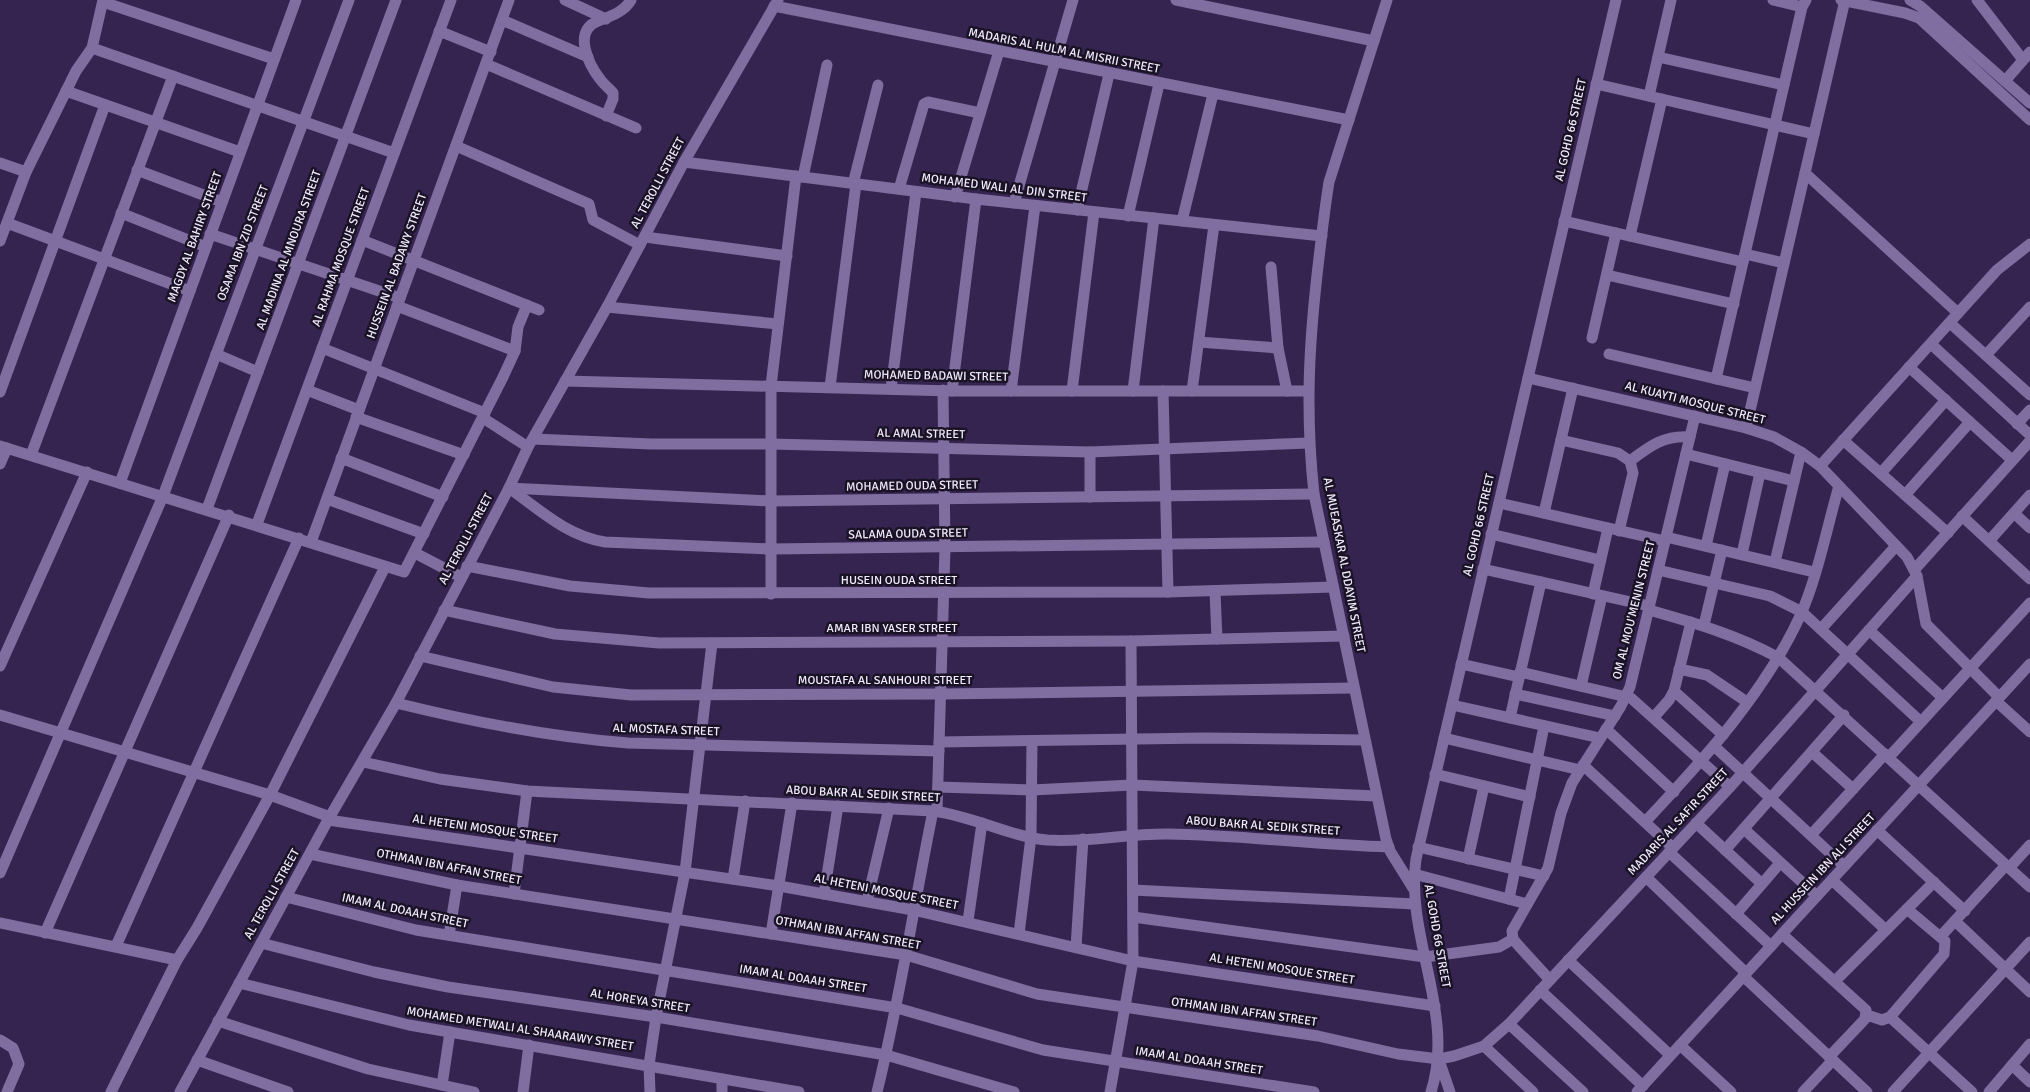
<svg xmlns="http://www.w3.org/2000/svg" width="2030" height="1092" font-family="Signika,sans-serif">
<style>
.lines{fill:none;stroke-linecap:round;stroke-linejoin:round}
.minor{stroke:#816ea0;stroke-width:11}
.labels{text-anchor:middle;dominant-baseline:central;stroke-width:5;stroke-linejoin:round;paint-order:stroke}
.street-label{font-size:12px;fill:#f1ebfc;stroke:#1a1326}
</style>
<rect width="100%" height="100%" fill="#362450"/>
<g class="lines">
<g class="minor">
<path d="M565,0L606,19"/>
<path d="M1176,0L1374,41"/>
<path d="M1387,0L1329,182C1325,207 1322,232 1319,258C1309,341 1305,410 1314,494L1386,839L1390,851L1413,888"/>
<path d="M1773,0L1802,7"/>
<path d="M1841,0L1905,13L1919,18L2030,120"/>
<path d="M1910,0L1920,6L2030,103"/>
<path d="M1977,0L2023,60"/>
<path d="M103,2L274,59"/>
<path d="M774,6L1349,120"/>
<path d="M502,20L588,57"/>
<path d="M439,31L491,52"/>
<path d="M92,48L394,153"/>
<path d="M1658,57L1784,85"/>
<path d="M486,64L636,128"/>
<path d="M2005,81L2030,52"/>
<path d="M1596,84L1814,134"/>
<path d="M66,91L240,152"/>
<path d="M1649,96L1671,0"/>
<path d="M606,116L613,99V93C609,88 604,85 600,79C589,65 573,32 596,22C610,16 623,13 631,0"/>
<path d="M456,146L589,204L593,220L640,245"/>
<path d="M684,162L976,199L1322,236"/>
<path d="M0,163L26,172"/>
<path d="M137,170L222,202"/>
<path d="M1805,173L1958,313"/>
<path d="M803,177L827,65"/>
<path d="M853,184L878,85"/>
<path d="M899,189L924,104L928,102L980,113"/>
<path d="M955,197L999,51"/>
<path d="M1014,203L1073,0"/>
<path d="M1077,210L1109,74"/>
<path d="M121,213L206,247"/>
<path d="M1128,216L1159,84"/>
<path d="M1182,221L1213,94"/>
<path d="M1564,221L1743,262"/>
<path d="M7,223L190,291"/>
<path d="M210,234L400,298"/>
<path d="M1630,236L1662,99"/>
<path d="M645,237L787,256"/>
<path d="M362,240L539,310"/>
<path d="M0,241L26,172L76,71L92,48L103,0"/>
<path d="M1745,254L1784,263"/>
<path d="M1271,267L1278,348L1287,391"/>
<path d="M1607,275L1734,304"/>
<path d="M397,306L515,351"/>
<path d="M607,307L778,324"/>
<path d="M1950,323L2030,395"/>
<path d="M1592,338L1616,233"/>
<path d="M1199,342L1278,348"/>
<path d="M1931,344L2030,435"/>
<path d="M322,348L485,413"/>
<path d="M216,354L258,372"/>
<path d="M1609,354L1755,388"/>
<path d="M1986,355L2030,307"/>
<path d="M1909,367L2012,460"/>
<path d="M1528,378L1746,428L1774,437L1801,452L1820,466L1907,557L1917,576L1926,624L1999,697"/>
<path d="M1716,379L1802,7L1806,0"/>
<path d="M565,381L952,391H1307"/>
<path d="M830,387L856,184"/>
<path d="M891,389L916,192"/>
<path d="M307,390L359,410"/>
<path d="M952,391L976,199"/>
<path d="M1011,391L1035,206"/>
<path d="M1072,391L1094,212"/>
<path d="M1133,391L1154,218"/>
<path d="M1163,391L1168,592"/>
<path d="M1192,391L1214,225"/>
<path d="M0,392L105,105"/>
<path d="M356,417L464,455"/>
<path d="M483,418L528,447"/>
<path d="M2017,424L2030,410"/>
<path d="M1746,428L1845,0"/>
<path d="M533,439L651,444H771L1090,452L1308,443"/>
<path d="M1561,440L1618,453L1630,461L1633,473L1619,531"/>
<path d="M1843,440L1948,533"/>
<path d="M0,446L404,572L503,377L515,351L518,327L527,305"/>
<path d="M1090,452V497"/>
<path d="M1686,454L1794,481"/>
<path d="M31,455L173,76"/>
<path d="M341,458L443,497"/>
<path d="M1630,461C1650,446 1664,435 1690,437"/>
<path d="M0,464L7,448"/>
<path d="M1820,466L1997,270L2030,244"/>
<path d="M1881,473L1946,400"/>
<path d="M120,483L296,0"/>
<path d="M509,488C540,510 567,536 605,542L771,549L1324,542"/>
<path d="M509,488L771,501L1314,494"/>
<path d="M1905,495L1970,422"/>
<path d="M327,499L424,534"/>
<path d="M1499,503L1665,541"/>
<path d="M207,509L396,0"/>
<path d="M1544,513L1573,388"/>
<path d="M2014,513L2030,528"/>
<path d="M1962,516L2030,579"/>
<path d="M257,524L451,0"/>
<path d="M1491,534L1600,560"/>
<path d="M1666,537L1814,572"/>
<path d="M1989,541L2030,495"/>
<path d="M311,542L509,0"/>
<path d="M1706,546L1725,464"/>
<path d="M415,553L461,577"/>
<path d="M1742,554L1760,473"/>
<path d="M1775,562L1801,452"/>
<path d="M467,566L570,586L649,593L1168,592L1333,587"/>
<path d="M1483,569L1649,606"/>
<path d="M1915,569L2030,441"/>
<path d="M1658,570L1770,596L1802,612L1921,722"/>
<path d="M1215,591L1217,639"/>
<path d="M771,594V386L796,176"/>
<path d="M1593,594L1608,528"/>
<path d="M444,610L555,634L659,643L1131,641L1344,636"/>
<path d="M1649,610C1695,623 1737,635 1779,658L2030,887"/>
<path d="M1704,625L1722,550"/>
<path d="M1821,629L1896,546"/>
<path d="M1869,630L1943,698"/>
<path d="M420,656L553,687L631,695L941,694L1354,688"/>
<path d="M1461,664L1519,677"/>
<path d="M0,666L87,472"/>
<path d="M1679,669L1707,675L1747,702"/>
<path d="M1520,672L1631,698L1730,787"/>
<path d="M1581,686L1602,596"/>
<path d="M1674,691L1723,735"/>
<path d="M1515,694L1615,716"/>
<path d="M1996,701L2030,732"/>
<path d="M396,703C473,722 548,737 628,743L939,751"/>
<path d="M1452,705L1600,738"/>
<path d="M0,715L270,795L330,817"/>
<path d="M1654,717L1669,700L1674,691L1691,622"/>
<path d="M1510,718L1541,582"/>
<path d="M1606,729L1674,792"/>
<path d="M1444,738L1580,770"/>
<path d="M939,742L1205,738L1364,740"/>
<path d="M1714,746L1844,866"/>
<path d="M1812,752L1853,789"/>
<path d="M1889,757L2030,603"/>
<path d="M363,762L440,779L527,791L933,811C973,816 1008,836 1047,840C1088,843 1129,833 1169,834C1242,835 1315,845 1389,847"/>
<path d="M1583,765L1673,848"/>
<path d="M1435,774L1530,797"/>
<path d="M938,787L1032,790L1132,785L1376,796"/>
<path d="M937,811L945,548L943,390"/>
<path d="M328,820L779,886L913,910L1133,961L1435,1006"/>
<path d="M1645,822C1704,759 1765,693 1801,614C1818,575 1827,527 1839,486"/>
<path d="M1696,823L1762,884"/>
<path d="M1744,829L1817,896"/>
<path d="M1877,830L1965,911"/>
<path d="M1811,835L1885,754"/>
<path d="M1418,847L1544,876"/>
<path d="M1725,850L1844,715"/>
<path d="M1669,852L1771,946"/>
<path d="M310,854L457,885L906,955L1037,994L1318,1036L1398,1054L1439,1059L1454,1056L1484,1046L1509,1024L1730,787L1917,576"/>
<path d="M1468,859L1484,786"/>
<path d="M2009,868L2030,845"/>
<path d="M0,873L163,496L349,0"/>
<path d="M1414,874L1527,904"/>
<path d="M1646,877L1746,973"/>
<path d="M733,879L745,801"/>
<path d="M1832,880L1886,930"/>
<path d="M1133,890L1415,904"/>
<path d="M514,894L527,791"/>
<path d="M824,894L838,806"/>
<path d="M286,897L416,930L897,1008L1043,1050L1314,1092"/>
<path d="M1509,899L1544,726"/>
<path d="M867,901L889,808"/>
<path d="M1736,914L1780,863"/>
<path d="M1133,917L1425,957L1499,947L1513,939"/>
<path d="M968,921L982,823"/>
<path d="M1955,921L2030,992"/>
<path d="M0,923L177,960"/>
<path d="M45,933L229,515"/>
<path d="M771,934L792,803"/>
<path d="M1019,934L1031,837L1032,741"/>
<path d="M1782,934L1866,1010L1865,1019L1829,1057"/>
<path d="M449,935L457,885"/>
<path d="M1941,936L2006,865"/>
<path d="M261,943L374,972L448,987L656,1017L886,1055L1014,1092"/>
<path d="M116,946L299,538"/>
<path d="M1076,947L1083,839"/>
<path d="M1568,960L1670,1055"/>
<path d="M1743,976L1867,1092"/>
<path d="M1550,980L1518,945L1513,939L1512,931L1548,868L1561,813L1572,783L1621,706L1630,687L1695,416"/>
<path d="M1835,981L1934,882"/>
<path d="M239,983L409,1025L799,1092"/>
<path d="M1540,990L1643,1086"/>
<path d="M1867,1015L1882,1020L1890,1017L1944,954L1945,941L1907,909"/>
<path d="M1890,1017L1972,1092"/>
<path d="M218,1021L368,1069L474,1092"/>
<path d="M1509,1024L1583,1092"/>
<path d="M0,1040L13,1048L19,1064L7,1092"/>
<path d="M1680,1045L1731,1092"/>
<path d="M1484,1046L1533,1092"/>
<path d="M197,1060L288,1092"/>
<path d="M1439,1060L1450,1092"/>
<path d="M2012,1065L2030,1082"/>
<path d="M722,1079V1092"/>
<path d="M442,1085L450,1032"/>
<path d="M111,1092L177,960L197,928L270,795L385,567"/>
<path d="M180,1092L328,820L396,703L509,488L528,447L607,307L684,162L778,0"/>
<path d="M523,1092L529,1045"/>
<path d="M650,1092L649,1065L656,1017L685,872L712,643"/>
<path d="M877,1092C900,999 914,904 933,811"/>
<path d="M1110,1092L1133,961L1131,641"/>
<path d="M1431,1092C1456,1014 1405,937 1416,859L1616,0"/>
<path d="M1637,1092L2030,664"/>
<path d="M1803,1092L1833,1060"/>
<path d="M1893,1092L2030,942"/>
<path d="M1989,1092L2030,1044"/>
</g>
</g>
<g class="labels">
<g class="street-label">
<text transform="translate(1064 51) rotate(11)">MADARIS AL HULM AL MISRII STREET</text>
<text transform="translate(1571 130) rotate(-77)">AL GOHD 66 STREET</text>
<text transform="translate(658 183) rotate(-62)">AL TEROLLI STREET</text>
<text transform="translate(1004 188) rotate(7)">MOHAMED WALI AL DIN STREET</text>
<text transform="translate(195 237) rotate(-70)">MAGDY AL BAHIRY STREET</text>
<text transform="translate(243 243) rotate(-69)">OSAMA IBN ZID STREET</text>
<text transform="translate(289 250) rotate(-70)">AL MADINA AL MNOURA STREET</text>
<text transform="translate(341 257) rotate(-70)">AL RAHMA MOSQUE STREET</text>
<text transform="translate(397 266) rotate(-70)">HUSSEIN AL BADAWY STREET</text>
<text transform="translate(936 376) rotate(1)">MOHAMED BADAWI STREET</text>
<text transform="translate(1695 403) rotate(14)">AL KUAYTI MOSQUE STREET</text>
<text transform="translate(921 434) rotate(1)">AL AMAL STREET</text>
<text transform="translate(912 486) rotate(-1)">MOHAMED OUDA STREET</text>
<text transform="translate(1479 525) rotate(-77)">AL GOHD 66 STREET</text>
<text transform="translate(908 534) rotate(-1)">SALAMA OUDA STREET</text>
<text transform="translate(466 539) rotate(-62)">AL TEROLLI STREET</text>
<text transform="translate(1344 565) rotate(79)">AL MUEASKAR AL DDAYIM STREET</text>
<text x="899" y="580">HUSEIN OUDA STREET</text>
<text transform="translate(1634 610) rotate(-76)">OM AL MOU'MENIN STREET</text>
<text x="892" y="628">AMAR IBN YASER STREET</text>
<text x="885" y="680">MOUSTAFA AL SANHOURI STREET</text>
<text transform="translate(666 730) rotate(2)">AL MOSTAFA STREET</text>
<text transform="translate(863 794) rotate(3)">ABOU BAKR AL SEDIK STREET</text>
<text transform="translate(1678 822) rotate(-47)">MADARIS AL SAFIR STREET</text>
<text transform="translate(1263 826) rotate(4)">ABOU BAKR AL SEDIK STREET</text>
<text transform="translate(485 829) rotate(8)">AL HETENI MOSQUE STREET</text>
<text transform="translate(449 867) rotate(11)">OTHMAN IBN AFFAN STREET</text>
<text transform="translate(1823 869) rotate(-47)">AL HUSSEIN IBN ALI STREET</text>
<text transform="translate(886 892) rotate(11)">AL HETENI MOSQUE STREET</text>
<text transform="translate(272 894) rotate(-61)">AL TEROLLI STREET</text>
<text transform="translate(405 911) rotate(12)">IMAM AL DOAAH STREET</text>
<text transform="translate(848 933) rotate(10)">OTHMAN IBN AFFAN STREET</text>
<text transform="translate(1437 936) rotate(80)">AL GOHD 66 STREET</text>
<text transform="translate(1282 969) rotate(9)">AL HETENI MOSQUE STREET</text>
<text transform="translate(803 979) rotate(9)">IMAM AL DOAAH STREET</text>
<text transform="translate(640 1001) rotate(9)">AL HOREYA STREET</text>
<text transform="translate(1244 1012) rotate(8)">OTHMAN IBN AFFAN STREET</text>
<text transform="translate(520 1029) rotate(9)">MOHAMED METWALI AL SHAARAWY STREET</text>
<text transform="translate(1199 1061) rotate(9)">IMAM AL DOAAH STREET</text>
</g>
</g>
</svg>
